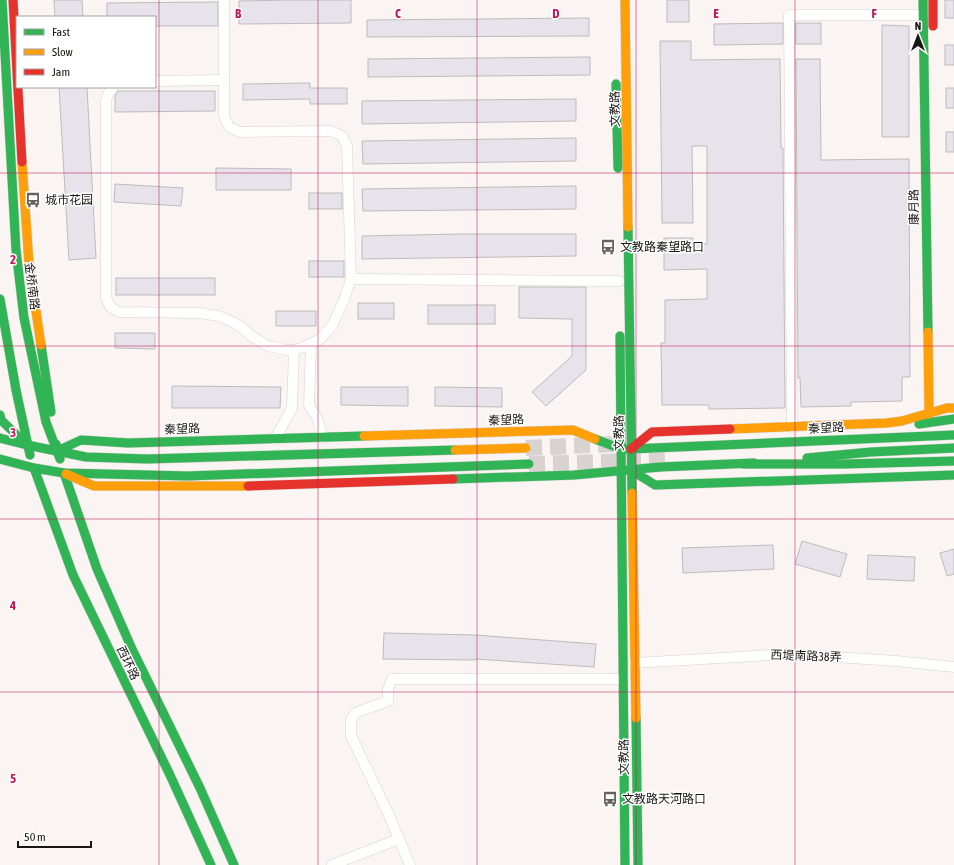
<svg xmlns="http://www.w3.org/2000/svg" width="954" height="865" font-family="'Asap Condensed','Noto Sans SC',sans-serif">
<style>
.building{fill:#e6e3eb;stroke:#bebbbc}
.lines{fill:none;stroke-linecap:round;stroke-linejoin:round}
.primary-tunnel{stroke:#d8d3d1;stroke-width:16;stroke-dasharray:16 8;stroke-linecap:butt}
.street-casing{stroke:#d7d2cf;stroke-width:11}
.fast-casing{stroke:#d7d2cf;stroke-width:10}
.slow-casing{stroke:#d7d2cf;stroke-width:10}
.jam-casing{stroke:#d7d2cf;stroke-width:10}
.street{stroke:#fefefd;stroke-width:10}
.fast{stroke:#30b455;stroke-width:9}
.slow{stroke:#ff9f0a;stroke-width:9}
.jam{stroke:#e5322d;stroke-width:9}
.grid{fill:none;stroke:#c2185b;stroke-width:1;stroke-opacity:0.55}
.labels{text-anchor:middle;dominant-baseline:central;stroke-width:3;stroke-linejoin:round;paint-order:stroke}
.street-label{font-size:12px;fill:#1a1513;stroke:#fff}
.poi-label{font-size:12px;fill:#1a1513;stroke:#fff;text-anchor:start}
.grid-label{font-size:13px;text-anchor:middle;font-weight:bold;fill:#c2185b;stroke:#fff;stroke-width:3;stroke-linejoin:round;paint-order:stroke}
</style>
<rect width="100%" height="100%" fill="#faf5f2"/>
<g class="building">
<path d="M54,0H82L83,17H55Z"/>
<path d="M290,0H351V23L239,24V1Z"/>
<rect x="667" y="0" width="22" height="22"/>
<rect x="945" y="0" width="9" height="18"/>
<path d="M218,2V26H155V17H107V3Z"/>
<path d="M589,18V36L367,37V20Z"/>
<path d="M783,23V44L714,45V24Z"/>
<rect x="796" y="23" width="25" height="21"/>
<path d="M882,25L909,26V137H882Z"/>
<path d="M660,41H691V60L780,59L781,148H783L785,408L709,409V405H662L661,343H665V300L707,299V269L664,270V238H693V244H707V146H692L693,223H662Z"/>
<rect x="945" y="45" width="9" height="20"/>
<path d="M590,57V75L368,77V59Z"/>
<path d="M796,59H820L821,160L909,159L910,377H902V401L851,402V406L801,407L800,378H798Z"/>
<path d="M310,83V88H347V104H310V99L243,100V84Z"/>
<path d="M59,87H87L96,258L69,260Z"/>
<rect x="946" y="88" width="8" height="20"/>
<path d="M118,91H215V111L115,112V96Z"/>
<path d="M576,99V121L362,124V101Z"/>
<rect x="946" y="132" width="8" height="20"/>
<path d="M576,138V161L363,164L362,141Z"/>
<path d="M216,168L291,169V190H216Z"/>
<path d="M115,184L183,188L181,206L114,202Z"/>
<path d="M576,186V209L363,211L362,189Z"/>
<rect x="309" y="193" width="33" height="16"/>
<path d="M461,234H576V256L362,259V236Z"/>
<rect x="309" y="261" width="35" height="16"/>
<rect x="116" y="278" width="99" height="17"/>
<path d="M519,287H586V370L546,406L532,392L572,356V319L519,318Z"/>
<rect x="358" y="303" width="36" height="16"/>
<rect x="428" y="305" width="67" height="19"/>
<rect x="276" y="311" width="40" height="15"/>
<path d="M115,333H155V349L115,348Z"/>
<path d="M172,386L281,387L280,408H172Z"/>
<path d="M341,387H408V406L341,405Z"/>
<path d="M435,387L502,388V407L435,406Z"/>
<path d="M802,541L847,554L840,577L795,564Z"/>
<path d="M773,545L774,569L683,573L682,548Z"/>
<path d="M954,549V574L947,576L940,553Z"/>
<path d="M868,555L915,557L914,581L867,579Z"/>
<path d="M384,633L475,635L596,644L594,667L475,659V660L383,659Z"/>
</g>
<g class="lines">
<g class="primary-tunnel">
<path d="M526,448L615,444"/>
<path d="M529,464L673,460"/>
</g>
<g class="street-casing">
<g id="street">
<path d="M155,81L224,80"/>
<path d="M113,87L108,94L106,100V297L110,307L119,312L199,313L219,316L237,324L253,337L268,346L286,350H294L304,347L320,339L332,326L344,300L351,279L347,146L342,136L331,131L240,132L229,127L224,116V0"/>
<path d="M351,279L619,281"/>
<path d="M311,344L309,405L317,418L323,438"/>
<path d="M792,427L789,15H923"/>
<path d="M275,439L292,408L294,350"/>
<path d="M634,663L789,654L896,661L954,667"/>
<path d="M332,865L399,839"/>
<path d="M410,865L388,813L351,736V720L355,713L388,701V690L392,679H623"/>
</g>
</g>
<g class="fast-casing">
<g id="fast">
<path d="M2,0L16,250L24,318L46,422L60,459"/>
<path d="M923,0L928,332"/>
<path d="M616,84L618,168"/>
<path d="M628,227L632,493"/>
<path d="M0,299L16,390L30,455"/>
<path d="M620,336L625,865"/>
<path d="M41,345L51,412"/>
<path d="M0,415L1,420L27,445"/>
<path d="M919,424L954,419"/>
<path d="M0,438L27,445L86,457L147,459L455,450"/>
<path d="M595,439L621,449H631L954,435"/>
<path d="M56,444L57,451L81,440L128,443L364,436"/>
<path d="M807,458L871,452L954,448"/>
<path d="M0,459L34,468L64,473L188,476L529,464"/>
<path d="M743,464H844L954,461"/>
<path d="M34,468L73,575L170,775L211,865"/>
<path d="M631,470L655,485L954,475"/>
<path d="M64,473L97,569L132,649L200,788L234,865"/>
<path d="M453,479L574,475L660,467L754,463"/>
<path d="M636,718L638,865"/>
</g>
</g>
<g class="slow-casing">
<g id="slow">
<path d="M625,0L628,227"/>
<path d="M22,162L29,264L41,345"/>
<path d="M928,332L929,414"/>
<path d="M730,429L887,423L902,421L947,408H954"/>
<path d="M364,436L573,430L595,439"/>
<path d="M455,450L526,448"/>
<path d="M66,474L94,486H248"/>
<path d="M632,493L636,718"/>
</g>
</g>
<g class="jam-casing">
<g id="jam">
<path d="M13,0L22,162"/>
<path d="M933,0V26"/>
<path d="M631,449L652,432L730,429"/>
<path d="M248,486L453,479"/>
</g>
</g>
<use href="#street" class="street"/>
<use href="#fast" class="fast"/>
<use href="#slow" class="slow"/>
<use href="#jam" class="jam"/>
</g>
<path class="grid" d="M159,0V865M318,0V865M477,0V865M636,0V865M795,0V865M0,173H954M0,346H954M0,519H954M0,692H954"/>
<defs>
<g id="bus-bare" transform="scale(1.2)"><path d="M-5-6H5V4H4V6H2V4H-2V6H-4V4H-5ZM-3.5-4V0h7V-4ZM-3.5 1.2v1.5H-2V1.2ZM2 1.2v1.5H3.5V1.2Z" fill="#686361" stroke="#fff" stroke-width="2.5" paint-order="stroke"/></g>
</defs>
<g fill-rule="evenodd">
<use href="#bus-bare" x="33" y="200"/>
<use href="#bus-bare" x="608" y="247"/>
<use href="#bus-bare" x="610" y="799"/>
</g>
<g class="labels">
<g class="street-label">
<text transform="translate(615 109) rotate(-91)">文教路</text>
<text transform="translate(914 207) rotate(-91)">康月路</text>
<text transform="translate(32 286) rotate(83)">金桥南路</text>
<text transform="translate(506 420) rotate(-2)">秦望路</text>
<text transform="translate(826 428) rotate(-3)">秦望路</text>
<text transform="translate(182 429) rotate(-2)">秦望路</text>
<text transform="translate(619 433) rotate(-91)">文教路</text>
<text transform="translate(806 656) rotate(2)">西堤南路38弄</text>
<text transform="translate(128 663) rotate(64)">西环路</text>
<text transform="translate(624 757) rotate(-91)">文教路</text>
</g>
<g class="poi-label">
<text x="45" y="200">城市花园</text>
<text x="620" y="247">文教路秦望路口</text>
<text x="622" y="799">文教路天河路口</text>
</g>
</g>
<g class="grid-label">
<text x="238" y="18">B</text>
<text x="398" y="18">C</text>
<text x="556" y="18">D</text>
<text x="716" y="18">E</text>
<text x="874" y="18">F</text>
<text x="13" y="264">2</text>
<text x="13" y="437">3</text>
<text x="13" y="610">4</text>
<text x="13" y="783">5</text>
</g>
<rect x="16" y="16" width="140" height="72" fill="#ffffff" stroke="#a3a1a1"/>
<rect x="24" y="29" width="20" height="6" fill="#30b455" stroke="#a3a1a1"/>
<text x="52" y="36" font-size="12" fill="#1a1513">Fast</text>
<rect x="24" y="49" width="20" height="6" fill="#ff9f0a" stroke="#a3a1a1"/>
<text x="52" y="56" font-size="12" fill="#1a1513">Slow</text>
<rect x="24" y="69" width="20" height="6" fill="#e5322d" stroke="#a3a1a1"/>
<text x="52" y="76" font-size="12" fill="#1a1513">Jam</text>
<g transform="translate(918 36)" stroke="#ffffff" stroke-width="3" paint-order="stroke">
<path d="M0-3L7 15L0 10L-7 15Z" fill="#1a1513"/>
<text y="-6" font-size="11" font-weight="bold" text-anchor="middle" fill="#1a1513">N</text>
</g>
<path d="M18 841v6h73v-6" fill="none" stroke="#1a1513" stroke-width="2"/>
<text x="24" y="841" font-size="12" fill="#1a1513" stroke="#ffffff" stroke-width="3" paint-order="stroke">50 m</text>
</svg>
